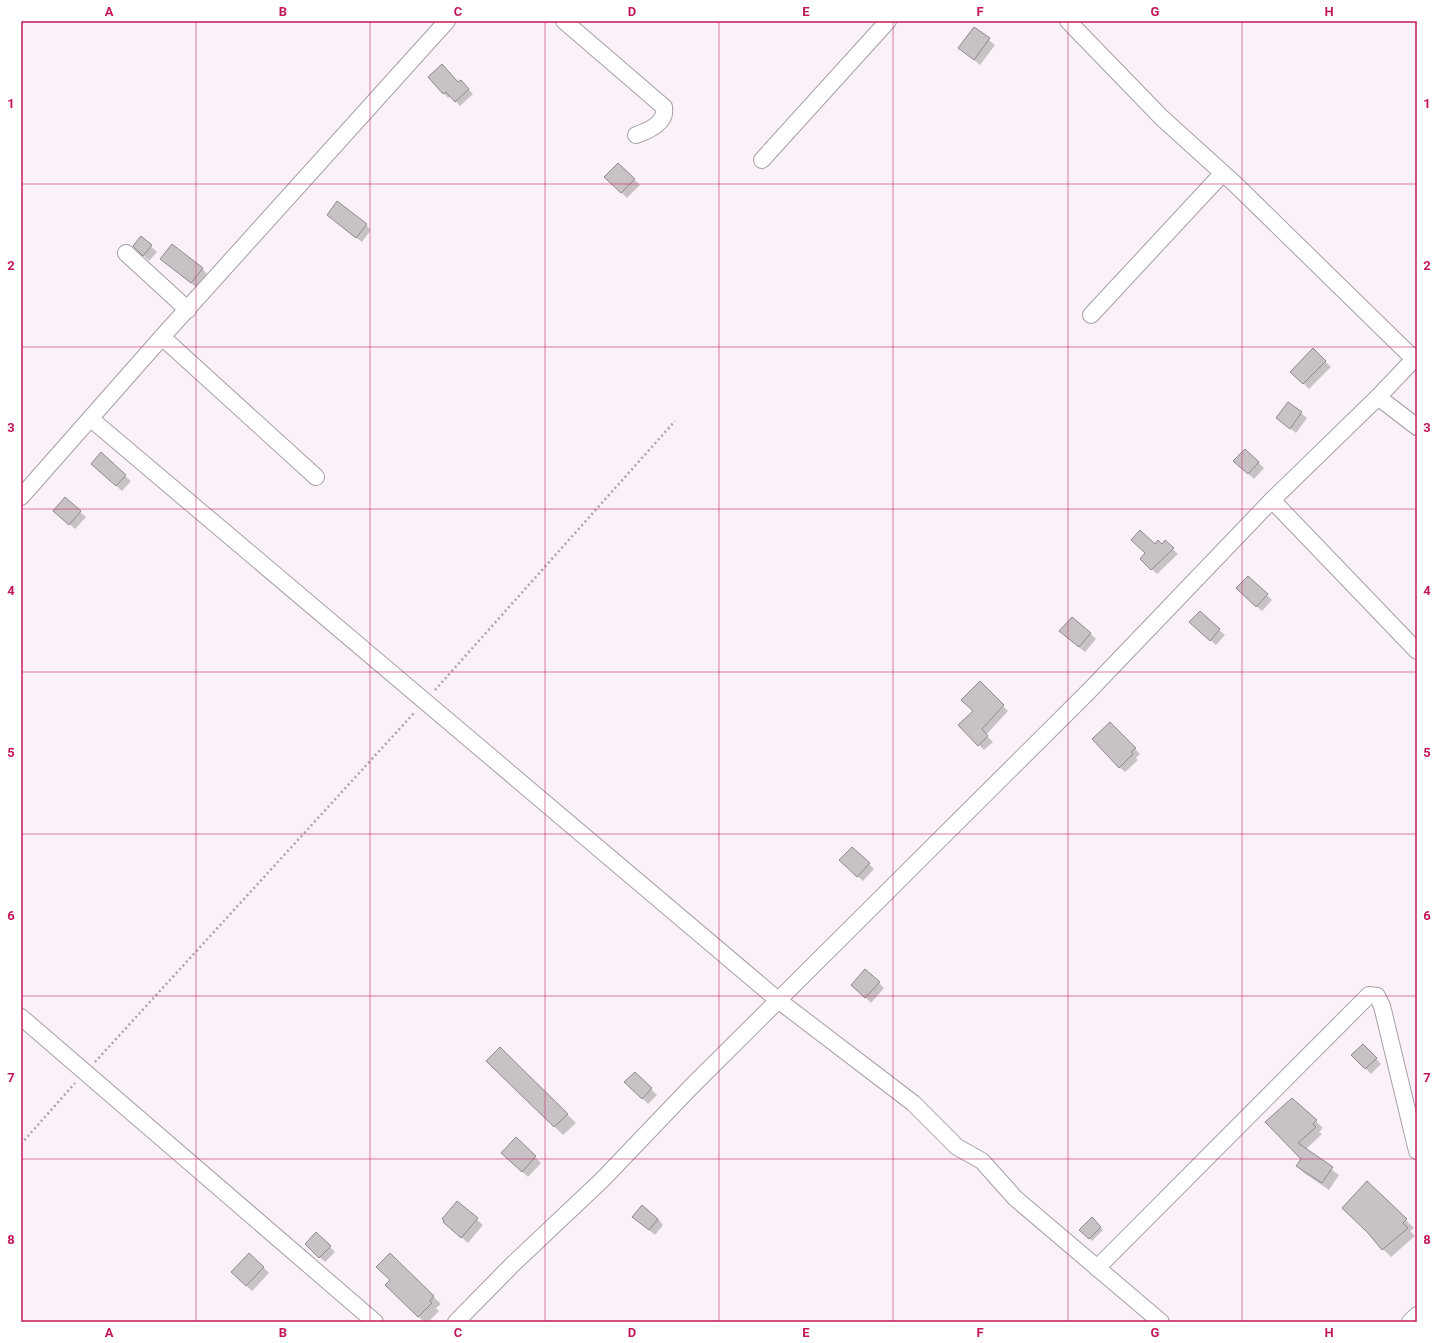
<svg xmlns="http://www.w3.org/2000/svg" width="1438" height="1343" font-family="Roboto,sans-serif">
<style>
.shadow{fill:#0003}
.building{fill:#c8c1c6;stroke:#90898e}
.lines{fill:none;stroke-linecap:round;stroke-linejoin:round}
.minor-casing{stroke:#a69fa4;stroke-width:18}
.path{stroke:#aaa4a8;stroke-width:2.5;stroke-dasharray:2 3;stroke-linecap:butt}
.minor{stroke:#fff;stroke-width:16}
.grid{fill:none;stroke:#c2185b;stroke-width:1;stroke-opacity:0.55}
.neatline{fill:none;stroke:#c2185b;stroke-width:1.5}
.grid-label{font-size:13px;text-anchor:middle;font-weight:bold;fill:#c2185b}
</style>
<rect width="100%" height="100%" fill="#faf2f8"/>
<g class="shadow">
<path d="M974,28L995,45L980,65L960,48Z"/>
<path d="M429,77L458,83L461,81L473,94L460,106L451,96L448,98Z"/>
<path d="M618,164L640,185L627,198L606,177Z"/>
<path d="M333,220L366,225L371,230L362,242Z"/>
<path d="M141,237L157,252L149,261L139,251Z"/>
<path d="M161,259L202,268L207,274L197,288Z"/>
<path d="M1313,350L1331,367L1309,389L1292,372Z"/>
<path d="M1288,403L1307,418L1296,433L1277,418Z"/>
<path d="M1245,450L1264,468L1254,479L1240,466Z"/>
<path d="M98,469L125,476L131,481L122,491Z"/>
<path d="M80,512L86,517L75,529L60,516Z"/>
<path d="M1165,542L1178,554L1157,574L1141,559L1155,545H1162Z"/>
<path d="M1243,594L1267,595L1272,600L1262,611Z"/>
<path d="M1196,627L1219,630L1225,635L1216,645Z"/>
<path d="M1090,633L1096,639L1085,652L1066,637Z"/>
<path d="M980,683L1008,711L986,735L993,742L984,750L960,725L974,711Z"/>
<path d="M1110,723L1140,754L1136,758L1138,760L1125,772L1119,767Z"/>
<path d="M869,864L874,869L863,881L846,866Z"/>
<path d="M879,983L884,988L871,1003L858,990Z"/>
<path d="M1363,1045L1381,1064L1371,1074L1353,1055Z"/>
<path d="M500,1048L576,1123L563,1135L488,1061Z"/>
<path d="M635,1073L657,1095L648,1104L626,1082Z"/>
<path d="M1316,1121L1323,1128L1319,1132L1322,1134L1305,1150L1339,1175L1329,1190L1304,1173L1297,1166L1302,1159L1267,1122Z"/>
<path d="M516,1139L541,1163L528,1177L508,1158Z"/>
<path d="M1367,1183L1414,1228L1410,1231L1415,1236L1391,1257L1383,1249Z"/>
<path d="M457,1202L483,1225L468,1243L450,1227Z"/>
<path d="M658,1219L663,1225L655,1235L639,1222Z"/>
<path d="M1092,1219L1103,1230L1092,1241L1081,1230Z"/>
<path d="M316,1233L335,1252L325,1262L306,1244Z"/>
<path d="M390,1254L441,1304L436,1308L439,1311L428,1322H424L387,1285L392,1281Z"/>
<path d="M263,1267L269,1273L252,1291L238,1278Z"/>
</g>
<g class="building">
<path d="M974,27L990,38L974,60L958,48Z"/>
<path d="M442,64L458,82L461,80L469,89L455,102L446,92L443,94L428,77Z"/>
<path d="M618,163L635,179L621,193L604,177Z"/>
<path d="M337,201L367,224L356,238L327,215Z"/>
<path d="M141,236L152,245L143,256L133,246Z"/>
<path d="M172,244L203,268L191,283L160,259Z"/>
<path d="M1313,348L1326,361L1303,384L1290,372Z"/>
<path d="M1288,402L1302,412L1290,429L1276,418Z"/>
<path d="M1245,449L1259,462L1248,474L1233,461Z"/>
<path d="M101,452L126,475L116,486L91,464Z"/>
<path d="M65,497L81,511L69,525L53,511Z"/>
<path d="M1140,530L1155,544L1158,540L1162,544L1165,540L1174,548L1151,570L1140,559L1145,553L1131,540Z"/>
<path d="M1248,576L1268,594L1256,607L1236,588Z"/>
<path d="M1200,611L1220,629L1210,641L1189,622Z"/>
<path d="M1072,617L1091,633L1079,647L1059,631Z"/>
<path d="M980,681L1004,705L982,729L988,736L978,746L958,725L973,711L961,700Z"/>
<path d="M1110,722L1136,748L1131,752L1133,754L1119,768L1092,739Z"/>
<path d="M852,847L870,863L857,877L839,860Z"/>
<path d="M865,969L880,982L865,998L851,985Z"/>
<path d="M1363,1044L1377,1058L1365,1069L1351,1055Z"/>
<path d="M500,1047L568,1114L554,1127L486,1061Z"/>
<path d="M635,1072L652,1088L642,1099L624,1082Z"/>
<path d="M1292,1098L1317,1120L1313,1124L1316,1127L1298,1143L1333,1167L1322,1183L1296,1166L1301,1159L1265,1122Z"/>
<path d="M516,1137L536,1156L522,1172L501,1153Z"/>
<path d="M1367,1181L1407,1219L1403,1223L1408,1228L1382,1250L1368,1233L1342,1208Z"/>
<path d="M457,1201L478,1218L461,1238L443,1222L444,1221L442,1219Z"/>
<path d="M642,1205L658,1219L649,1230L632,1217Z"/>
<path d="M1092,1217L1101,1227L1089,1239L1079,1230Z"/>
<path d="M316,1232L331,1246L319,1258L305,1244Z"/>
<path d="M249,1253L264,1267L246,1286L231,1272Z"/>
<path d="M390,1253L434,1296L430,1301L432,1303L418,1317L385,1285L390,1280L376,1267Z"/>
</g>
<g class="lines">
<g class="minor-casing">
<g id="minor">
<path d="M564,21L664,107C667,123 648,131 636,135"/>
<path d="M1068,21L1162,118L1235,184L1414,359"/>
<path d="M762,160L888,21"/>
<path d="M126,253L188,310"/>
<path d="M1091,315L1222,174"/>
<path d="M162,337L316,477"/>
<path d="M1378,397L1417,427"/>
<path d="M91,419L778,1000L913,1103L957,1147L982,1161L1015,1198L1161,1322"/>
<path d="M21,497L162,337L447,21"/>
<path d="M1272,500L1417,651"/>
<path d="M21,1017L375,1322"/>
<path d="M1097,1268L1369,995L1377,996L1382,1006L1417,1151"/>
<path d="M456,1322L512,1265L602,1180L691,1087L1089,691L1272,500L1378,397L1417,356"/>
<path d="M1410,1322L1417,1315"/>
</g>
</g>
<g class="path">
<path d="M435,690L675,421"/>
<path d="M95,1062L414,713"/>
<path d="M21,1144L75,1083"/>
</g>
<use href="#minor" class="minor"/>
</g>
<path class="grid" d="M196,21V1322M370,21V1322M545,21V1322M719,21V1322M893,21V1322M1068,21V1322M1242,21V1322M21,184H1417M21,347H1417M21,509H1417M21,672H1417M21,834H1417M21,996H1417M21,1159H1417"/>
<rect width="1438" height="1343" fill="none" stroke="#ffffff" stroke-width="44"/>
<rect x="22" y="22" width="1394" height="1299" class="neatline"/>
<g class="grid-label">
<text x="109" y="16">A</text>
<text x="283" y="16">B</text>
<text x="458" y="16">C</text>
<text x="632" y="16">D</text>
<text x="806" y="16">E</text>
<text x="980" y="16">F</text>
<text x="1155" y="16">G</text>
<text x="1329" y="16">H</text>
<text x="11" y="108">1</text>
<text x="1427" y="108">1</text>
<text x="11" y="270">2</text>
<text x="1427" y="270">2</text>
<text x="11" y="432">3</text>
<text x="1427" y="432">3</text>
<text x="11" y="595">4</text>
<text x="1427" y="595">4</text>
<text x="11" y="757">5</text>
<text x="1427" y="757">5</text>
<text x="11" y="920">6</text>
<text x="1427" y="920">6</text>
<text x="11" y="1082">7</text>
<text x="1427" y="1082">7</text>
<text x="11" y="1244">8</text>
<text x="1427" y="1244">8</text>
<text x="109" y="1337">A</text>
<text x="283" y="1337">B</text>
<text x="458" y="1337">C</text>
<text x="632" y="1337">D</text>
<text x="806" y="1337">E</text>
<text x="980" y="1337">F</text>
<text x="1155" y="1337">G</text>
<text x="1329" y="1337">H</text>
</g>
</svg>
